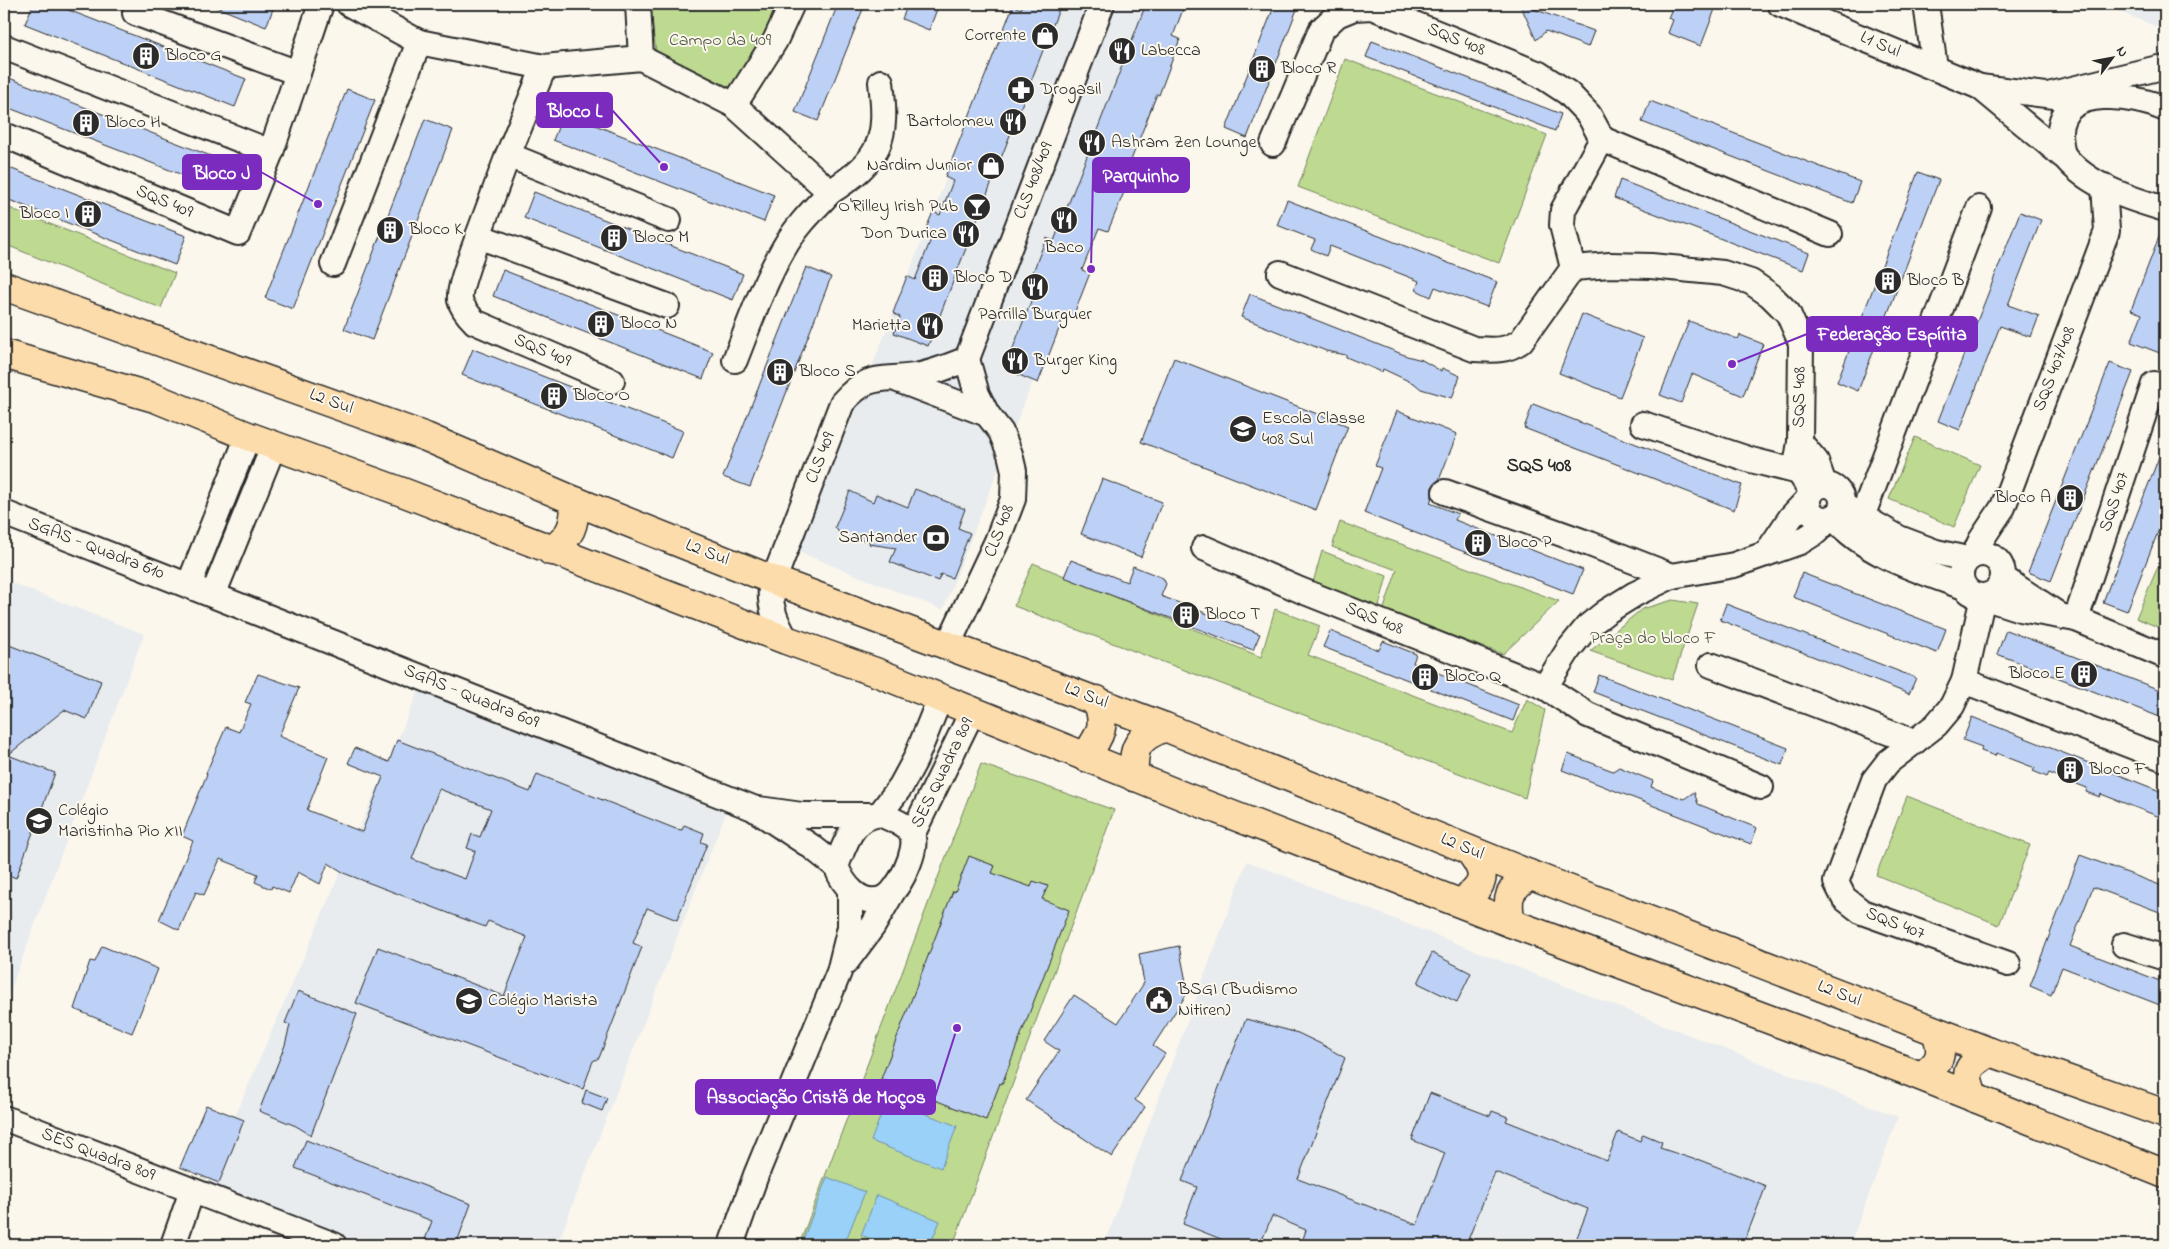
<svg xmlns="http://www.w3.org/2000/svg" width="2169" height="1249" font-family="'Indie Flower',sans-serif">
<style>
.built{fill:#e8ecef}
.green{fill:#beda91;stroke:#74825e}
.water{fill:#9ad1f9;stroke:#6e8fa7}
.building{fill:#bdd1f6;stroke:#2b2b2b;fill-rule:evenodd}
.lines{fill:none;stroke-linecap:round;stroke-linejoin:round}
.minor-casing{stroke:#2b2b2b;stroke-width:28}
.major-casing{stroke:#2b2b2b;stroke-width:31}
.minor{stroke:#fbf7ec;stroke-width:24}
.major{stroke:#fddcac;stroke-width:28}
.labels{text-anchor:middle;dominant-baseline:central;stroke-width:4;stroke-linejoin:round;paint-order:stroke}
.poi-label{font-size:18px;fill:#2b2b2b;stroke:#fbf7ec;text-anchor:start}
.street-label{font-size:18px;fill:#2b2b2b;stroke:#fbf7ec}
.park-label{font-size:18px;fill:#505744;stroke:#fbf7ec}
.neighbourhood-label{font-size:19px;font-weight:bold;fill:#2b2b2b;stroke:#fbf7ec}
.leader{fill:none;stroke:#7b2cbf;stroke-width:2}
.callout-dot{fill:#7b2cbf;stroke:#fbf7ec;stroke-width:2}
.callout{fill:#7b2cbf;stroke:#7b2cbf;stroke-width:2}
.callout-label{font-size:19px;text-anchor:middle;font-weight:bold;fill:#fff}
</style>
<rect width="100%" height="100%" fill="#fbf7ec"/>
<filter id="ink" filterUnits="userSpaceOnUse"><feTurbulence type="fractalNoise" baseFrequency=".02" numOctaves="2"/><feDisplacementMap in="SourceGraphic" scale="10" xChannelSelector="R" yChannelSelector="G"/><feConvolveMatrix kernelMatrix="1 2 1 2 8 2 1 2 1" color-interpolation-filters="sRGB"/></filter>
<g filter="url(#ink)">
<g class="built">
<path d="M1015,4H1181L943,610L799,552Z"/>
<path d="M2100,4H2165V30Z"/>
<path d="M4,580L144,634L4,1007Z"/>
<path d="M422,683L728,807L557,1245H337L201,1195Z"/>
<path d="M1247,861L1898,1117L1850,1245H1104Z"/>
</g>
<g class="green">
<path d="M649,4H779L773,20L737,91L656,51Z"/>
<path d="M1345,59L1547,135L1499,263L1298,187Z"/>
<path d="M4,206L175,273L161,308L4,244Z"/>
<path d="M1915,437L1980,465L1954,527L1889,499Z"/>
<path d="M1340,522L1559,601L1503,654L1383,611L1397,570L1332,547Z"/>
<path d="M2165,550V630L2136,618Z"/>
<path d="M1322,551L1387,576L1378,610L1312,586Z"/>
<path d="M1033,563L1261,657L1275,609L1320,626L1308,655L1512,733L1527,699L1545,710L1525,798L1014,606Z"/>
<path d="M1673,600L1698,604L1672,680L1590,651L1642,609Z"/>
<path d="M981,764L1114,810L953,1245H799Z"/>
<path d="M1907,796L2030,845L1999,925L1876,875Z"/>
</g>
<g class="water">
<path d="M887,1099L957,1126L941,1168L871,1141Z"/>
<path d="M827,1177L865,1192L844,1245H801Z"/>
<path d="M877,1195L940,1221L930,1245H886L861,1235Z"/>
</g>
<g class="building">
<path d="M33,4H53L246,79L235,107L25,24Z"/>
<path d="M209,4H275L266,27Z"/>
<path d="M838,4H865L818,121L795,112Z"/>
<path d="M908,4H939L929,30L902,19Z"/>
<path d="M1023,4H1061L928,346L894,333L900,317L893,313L907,276L915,280L933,234L925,231L933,212L940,215L953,181L945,177L1013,6L1021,9Z"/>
<path d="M1146,4H1185L1173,36L1180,39L1159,95L1157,94L1133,155L1123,183L1127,185L1108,231L1099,228L1082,270L1090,273L1072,319L1064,316L1038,383L1005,369L1041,275L1033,272L1046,238L1054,241Z"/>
<path d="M1275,4H1299L1247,138L1226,129Z"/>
<path d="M1520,4L1594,31L1588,47L1546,31L1536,40Z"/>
<path d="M1674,4H1717L1701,46L1668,33L1673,20L1668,18Z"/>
<path d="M1372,41L1561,114L1555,131L1366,57Z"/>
<path d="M4,76L216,158L206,184L4,106Z"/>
<path d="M347,89L375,100L293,309L265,298Z"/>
<path d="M1650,101L1860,182L1852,203L1642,122Z"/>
<path d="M564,113L774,195L764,222L553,140Z"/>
<path d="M425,119L453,130L372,340L344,329Z"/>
<path d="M4,166L186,236L175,265L4,198Z"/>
<path d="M1918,172L1939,180L1858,391L1837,382Z"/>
<path d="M1620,180L1809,253L1803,270L1614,198Z"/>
<path d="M534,192L743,274L733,300L524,218Z"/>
<path d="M1287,200L1497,282L1487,307L1435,287L1431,297L1416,290L1419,281L1330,246L1326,256L1311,249L1315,240L1277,225Z"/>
<path d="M2020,212L2041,220L2008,305L2039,316L2031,337L2000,326L1960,430L1938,421Z"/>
<path d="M2164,224H2165V355L2131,342L2142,314L2131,310Z"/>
<path d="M806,267L831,277L750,487L723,477Z"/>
<path d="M503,270L713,352L703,379L493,296Z"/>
<path d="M1250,294L1407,356L1422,360L1441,371L1442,368L1460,376L1452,398L1421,389L1415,384L1383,369L1382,372L1346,357V355L1326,351L1241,317Z"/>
<path d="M1582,314L1643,338L1620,397L1559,373Z"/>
<path d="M1689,321L1738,339L1740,335L1763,344L1743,396L1692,374L1681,403L1660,395Z"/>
<path d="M473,349L683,431L672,458L462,375Z"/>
<path d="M1174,358L1348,426L1316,510L1141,442Z"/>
<path d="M2110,363L2133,372L2051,581L2028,572Z"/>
<path d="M1533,404L1742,485L1734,510L1524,428Z"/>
<path d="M1397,411L1457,434L1439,480L1432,487V497L1430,503L1458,514L1455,520L1583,570L1573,594L1364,513L1381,468L1375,466Z"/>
<path d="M2164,444L2165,514L2127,611L2103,602Z"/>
<path d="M1102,479L1162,502L1141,557L1081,534Z"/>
<path d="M915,489L965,509L958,528L970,533L952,578L941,574L938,581L890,562L896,548L869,544L870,541L848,539L840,534L835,527L850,491L873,502L876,494L908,507Z"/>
<path d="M1071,560L1127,582L1133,566L1163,578L1166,584L1161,596L1260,634L1253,650L1064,577Z"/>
<path d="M1802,573L1946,629L1937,653L1793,597Z"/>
<path d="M1726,604L1916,678L1909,694L1720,620Z"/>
<path d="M2006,630L2165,692V719L1997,654Z"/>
<path d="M1330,631L1379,650L1383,641L1416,654L1413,663L1519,705L1513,721L1323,647Z"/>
<path d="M4,643L101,681L87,719L64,710L8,755L55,773L16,878L4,873Z"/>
<path d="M258,674L299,688L279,736L328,757L307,810L362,832L383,777L348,763L355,748L389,762L397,740L530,792L537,774L676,829L682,830L684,825L704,833L701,842L707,844L677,920L647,908L633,943L642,947L599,1058L593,1061L583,1089L356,1003L378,947L504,996L527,937L488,921L485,927L346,874L328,863L320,884L298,872L289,893L272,886L271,889L255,882L258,874L220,859L204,895L196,892L179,930L159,920L193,841L182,836L207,774L206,773L226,727L239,732L251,704L245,702ZM439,789L491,809L480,837L472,834L467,848L475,851L465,879L412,859Z"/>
<path d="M1599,675L1788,748L1782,765L1593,692Z"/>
<path d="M1972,717L2165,793V819L2101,794L2100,797L2086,792L2087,788L2049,773L2047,777L2033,771L2035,768L1996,753L1995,756L1981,751L1982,747L1963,740Z"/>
<path d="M1568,754L1613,771L1619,767L1653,781L1651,787L1684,799L1694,792L1698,804L1757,828L1751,844L1562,770Z"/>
<path d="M2080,855L2165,887V914L2093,887L2070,946L2165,983V1007L2062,967L2051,995L2030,986Z"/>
<path d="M969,856L995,866L992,873L1031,887L1033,881L1048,886L1042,899L1069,910L1002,1084L1000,1083L986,1120L881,1079L953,891L955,892Z"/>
<path d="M102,946L158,969L132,1033L74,1009L90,961L95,962Z"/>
<path d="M1179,946L1188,992L1153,1046L1165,1054L1135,1100L1145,1107L1112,1157L1026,1100L1059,1051L1044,1041L1074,995L1118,1023L1144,983L1139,954Z"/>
<path d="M1432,953L1471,973L1457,1002L1418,983Z"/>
<path d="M298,991L357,1014L311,1135L296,1126L259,1111L285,1045L290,1025L285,1023Z"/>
<path d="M1246,1019L1298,1033L1323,1045L1345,1058L1298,1179L1417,1225L1445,1153L1412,1140L1430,1093L1490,1116L1492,1111L1508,1117L1506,1121L1607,1161L1618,1132L1640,1141L1643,1134L1662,1142L1660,1148L1696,1160L1697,1159L1766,1186L1743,1245H1574L1588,1209L1495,1172L1466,1245H1301L1306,1230L1272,1216L1260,1245H1236L1183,1224L1197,1187L1182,1181Z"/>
<path d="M586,1090L607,1098L602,1111L582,1103Z"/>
<path d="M206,1105L244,1120L219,1183L180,1167Z"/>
<path d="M306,1140L471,1204L456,1245H423L432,1221L295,1168Z"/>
</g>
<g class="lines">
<g class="minor-casing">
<g id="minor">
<path d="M638,4L641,58"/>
<path d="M1780,4L1980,87L2063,156"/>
<path d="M1926,4L1935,68"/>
<path d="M135,13L298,73L271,152"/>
<path d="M419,42L544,67L641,58L734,105L775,41L792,4"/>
<path d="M4,47L271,152L238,233L9,137"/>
<path d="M544,67L508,155L669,220"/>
<path d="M298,73L321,4"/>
<path d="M1980,87L2063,97"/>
<path d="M2048,95L2158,68"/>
<path d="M734,105L830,192C881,159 888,141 881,82"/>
<path d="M2165,109C2136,95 2062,84 2060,131C2060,138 2061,152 2065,157C2088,186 2131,199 2165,209"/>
<path d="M1273,144L1321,30L1337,15L1354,8L1372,7L1539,74L1568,93L1589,115L1602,139"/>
<path d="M508,155L478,236L667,306"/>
<path d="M478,236C474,249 458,288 460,300C462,308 469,316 475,322L612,381"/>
<path d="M333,264L419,42L349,4"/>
<path d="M1573,268L1562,225L1563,210L1602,139L1830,234"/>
<path d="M1280,273L1474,349C1493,350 1505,352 1521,341L1573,268L1610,265L1651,266L1723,273L1751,282L1770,295L1788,313L1801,343L1800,442L1797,460L1799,472L1811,491"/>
<path d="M967,359L1102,4"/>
<path d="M735,360C750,322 763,284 784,248C796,227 813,210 830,192"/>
<path d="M898,380L987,414"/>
<path d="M1643,424L1751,460L1799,472"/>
<path d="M1800,442L1816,461L1824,484"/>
<circle cx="1825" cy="502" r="17"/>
<path d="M1445,492L1590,544L1672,576"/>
<path d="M1842,505L1899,538L1936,552L1967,559"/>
<path d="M4,513L753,808L812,847L836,866"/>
<path d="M1833,517C1866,555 1917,570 1964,587"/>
<path d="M1862,517L1979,208"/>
<path d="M1204,548L1300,590L1545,687L1569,649L1587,627L1606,612L1635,594L1672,576L1734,565L1800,542L1816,532L1830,518"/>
<circle cx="1982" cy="575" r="21"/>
<path d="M1766,554L1791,517L1808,499"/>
<path d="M1974,555L1981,540L2003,507L2107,231L2104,186"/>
<path d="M2003,578L2056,613"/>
<path d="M189,585L248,436"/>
<path d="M213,595L274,445"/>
<path d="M2076,619L2154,384"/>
<path d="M786,640C777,623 769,608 771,587L842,403C869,372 880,381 915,376C933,373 950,366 967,359"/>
<path d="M948,645L997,541L1013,499L1014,471L1010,454L1001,432L987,414L977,394L967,359"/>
<path d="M2165,656L2076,619L2020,609L1983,597L1964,681L2165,759"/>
<path d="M1711,665L1914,742"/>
<path d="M1964,681L1952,706L1936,725L1888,762L1874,780L1836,882L1844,898L1862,912L2008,964"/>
<path d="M1545,687L1588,715L1761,787"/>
<path d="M759,809L802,815H869"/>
<path d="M880,814C890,819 907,824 912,835C919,849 898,893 884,898C861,908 843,885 836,866C846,843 851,818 880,814Z"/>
<path d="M880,814L901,786L915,760L940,698"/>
<path d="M912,835L973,710"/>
<path d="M2124,945L2165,958"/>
<path d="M846,962L873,926L892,893"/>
<path d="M4,1118L334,1245"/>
<path d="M173,1245L192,1191"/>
<path d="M731,1245L756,1175L839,972L850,927V891"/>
</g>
</g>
<g class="major-casing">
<g id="major">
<path d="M4,286L426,437L575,501L773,580L1165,727L1529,874L1990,1052L2165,1114"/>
<path d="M4,354L155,398L248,436L405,493L786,640L881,674L1183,796L1511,923L1905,1070L2165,1174"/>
<path d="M551,551C571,536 575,526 575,501"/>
<path d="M1085,757C1100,735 1107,727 1097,700"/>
<path d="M1134,777C1133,746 1136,739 1165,727"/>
<path d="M1461,903C1486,884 1488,875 1469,850"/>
<path d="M1511,923C1506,896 1508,892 1529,874"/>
<path d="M1922,1076C1941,1061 1944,1055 1936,1032"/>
<path d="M1974,1098C1964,1071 1965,1068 1990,1052"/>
</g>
</g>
<use href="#minor" class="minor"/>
<use href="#major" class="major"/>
</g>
</g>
<defs>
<g id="shop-disc" transform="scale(1.4375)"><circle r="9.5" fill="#2b2b2b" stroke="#fbf7ec"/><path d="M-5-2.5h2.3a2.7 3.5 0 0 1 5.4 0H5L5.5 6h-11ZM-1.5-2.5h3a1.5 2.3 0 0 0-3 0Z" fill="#fff"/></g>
<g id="restaurant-disc" transform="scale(1.4375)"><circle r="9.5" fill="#2b2b2b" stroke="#fbf7ec"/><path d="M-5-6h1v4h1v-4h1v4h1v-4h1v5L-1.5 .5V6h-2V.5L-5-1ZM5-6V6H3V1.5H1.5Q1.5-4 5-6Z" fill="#fff"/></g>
<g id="building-disc" transform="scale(1.4375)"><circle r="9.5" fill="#2b2b2b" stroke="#fbf7ec"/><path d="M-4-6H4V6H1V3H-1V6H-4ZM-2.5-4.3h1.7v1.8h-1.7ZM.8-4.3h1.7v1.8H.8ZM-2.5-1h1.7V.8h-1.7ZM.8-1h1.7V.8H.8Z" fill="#fff"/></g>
<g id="pharmacy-disc" transform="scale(1.4375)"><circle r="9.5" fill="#2b2b2b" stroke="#fbf7ec"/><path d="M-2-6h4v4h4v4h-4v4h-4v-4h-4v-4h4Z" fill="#fff"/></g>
<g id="bar-disc" transform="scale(1.4375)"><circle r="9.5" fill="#2b2b2b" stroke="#fbf7ec"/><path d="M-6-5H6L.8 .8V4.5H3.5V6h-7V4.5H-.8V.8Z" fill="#fff"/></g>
<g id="school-disc" transform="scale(1.4375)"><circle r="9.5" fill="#2b2b2b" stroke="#fbf7ec"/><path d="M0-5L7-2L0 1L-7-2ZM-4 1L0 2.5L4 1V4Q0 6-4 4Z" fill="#fff"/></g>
<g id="bank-disc" transform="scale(1.4375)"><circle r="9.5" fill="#2b2b2b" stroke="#fbf7ec"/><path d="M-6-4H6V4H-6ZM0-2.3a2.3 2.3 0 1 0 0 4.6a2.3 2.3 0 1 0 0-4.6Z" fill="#fff"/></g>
<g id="university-disc" transform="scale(1.4375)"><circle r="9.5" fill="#2b2b2b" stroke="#fbf7ec"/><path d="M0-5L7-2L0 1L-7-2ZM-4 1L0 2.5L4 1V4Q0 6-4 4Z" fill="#fff"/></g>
<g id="civic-disc" transform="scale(1.4375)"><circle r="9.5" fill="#2b2b2b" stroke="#fbf7ec"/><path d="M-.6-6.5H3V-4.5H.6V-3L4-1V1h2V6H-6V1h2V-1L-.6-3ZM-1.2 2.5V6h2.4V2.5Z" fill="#fff"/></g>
</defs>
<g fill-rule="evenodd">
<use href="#shop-disc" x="1045" y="36"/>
<use href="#restaurant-disc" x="1122" y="51"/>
<use href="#building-disc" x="146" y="56"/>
<use href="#building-disc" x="1262" y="69"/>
<use href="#pharmacy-disc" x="1021" y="90"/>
<use href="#restaurant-disc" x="1013" y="122"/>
<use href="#building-disc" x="86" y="123"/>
<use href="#restaurant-disc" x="1092" y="143"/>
<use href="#shop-disc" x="991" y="166"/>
<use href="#bar-disc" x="977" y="207"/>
<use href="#building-disc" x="88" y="214"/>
<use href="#restaurant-disc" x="1064" y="220"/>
<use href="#building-disc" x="390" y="230"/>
<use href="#restaurant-disc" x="966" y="234"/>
<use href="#building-disc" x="614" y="238"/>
<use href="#building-disc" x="935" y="278"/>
<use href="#building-disc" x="1888" y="281"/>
<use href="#restaurant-disc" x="1035" y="287"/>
<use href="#building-disc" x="601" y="324"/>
<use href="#restaurant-disc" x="930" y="326"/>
<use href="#restaurant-disc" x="1015" y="361"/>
<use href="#building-disc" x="780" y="372"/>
<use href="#building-disc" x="554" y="396"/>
<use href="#school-disc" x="1243" y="429"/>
<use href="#building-disc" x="2070" y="498"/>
<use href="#bank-disc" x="936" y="538"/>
<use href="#building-disc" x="1478" y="543"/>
<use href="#building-disc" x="1186" y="615"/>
<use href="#building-disc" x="2084" y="674"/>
<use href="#building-disc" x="1425" y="677"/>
<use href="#building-disc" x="2070" y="770"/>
<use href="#university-disc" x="39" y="821"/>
<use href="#civic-disc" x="1159" y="1000"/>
<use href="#university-disc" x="469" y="1001"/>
</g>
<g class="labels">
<g class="poi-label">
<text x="1026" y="36" text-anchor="end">Corrente</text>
<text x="1141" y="51">Labecca</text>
<text x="165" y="56">Bloco G</text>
<text x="1281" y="69">Bloco R</text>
<text x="1040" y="90">Drogasil</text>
<text x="994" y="122" text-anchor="end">Bartolomeu</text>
<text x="105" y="123">Bloco H</text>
<text x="1111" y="143">Ashram Zen Lounge</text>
<text x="972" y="166" text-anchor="end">Nardim Junior</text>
<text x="958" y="207" text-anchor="end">O'Rilley Irish Pub</text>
<text x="69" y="214" text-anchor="end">Bloco I</text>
<text x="409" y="230">Bloco K</text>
<text x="947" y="234" text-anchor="end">Don Durica</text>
<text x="633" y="238">Bloco M</text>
<text x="1064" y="248" text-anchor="middle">Baco</text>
<text x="954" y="278">Bloco D</text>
<text x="1907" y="281">Bloco B</text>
<text x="1035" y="315" text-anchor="middle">Parrilla Burguer</text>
<text x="620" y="324">Bloco N</text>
<text x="911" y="326" text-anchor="end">Marietta</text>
<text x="1034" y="361">Burger King</text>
<text x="799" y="372">Bloco S</text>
<text x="573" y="396">Bloco O</text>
<text x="1262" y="419">Escola Classe<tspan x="1262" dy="21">408 Sul</tspan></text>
<text x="2051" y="498" text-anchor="end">Bloco A</text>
<text x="917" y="538" text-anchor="end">Santander</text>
<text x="1497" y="543">Bloco P</text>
<text x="1205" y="615">Bloco T</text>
<text x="2065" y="674" text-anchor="end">Bloco E</text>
<text x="1444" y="677">Bloco Q</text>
<text x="2089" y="770">Bloco F</text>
<text x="58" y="811">Colégio<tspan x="58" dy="21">Maristinha Pio XII</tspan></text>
<text x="1178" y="990">BSGI (Budismo<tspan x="1178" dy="21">Nitiren)</tspan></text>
<text x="488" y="1001">Colégio Marista</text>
</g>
<g class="street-label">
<text transform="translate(1456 40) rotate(22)">SQS 408</text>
<text transform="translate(1880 45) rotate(23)">L1 Sul</text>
<text transform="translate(1034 181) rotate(-69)">CLS 408/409</text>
<text transform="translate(164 202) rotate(23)">SQS 409</text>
<text transform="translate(542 351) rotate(23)">SQS 409</text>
<text transform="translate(2055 369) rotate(-69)">SQS 407/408</text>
<text transform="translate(1800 397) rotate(-89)">SQS 408</text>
<text transform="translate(331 402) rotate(20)">L2 Sul</text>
<text transform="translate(821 458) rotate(-69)">CLS 409</text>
<text transform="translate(2115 502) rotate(-72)">SQS 407</text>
<text transform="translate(1000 531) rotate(-69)">CLS 408</text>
<text transform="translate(96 549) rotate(21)">SGAS - Quadra 610</text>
<text transform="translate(707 553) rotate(21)">L2 Sul</text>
<text transform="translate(1374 619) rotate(22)">SQS 408</text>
<text transform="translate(1086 696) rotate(21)">L2 Sul</text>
<text transform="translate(471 697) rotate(22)">SGAS - Quadra 609</text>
<text transform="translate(943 773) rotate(-64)">SES Quadra 809</text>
<text transform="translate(1462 847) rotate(22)">L2 Sul</text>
<text transform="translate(1895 924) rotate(21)">SQS 407</text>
<text transform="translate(1839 994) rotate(21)">L2 Sul</text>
<text transform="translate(98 1155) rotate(21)">SES Quadra 809</text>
</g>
<g class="park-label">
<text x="720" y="41">Campo da 409</text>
<text x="1653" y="639">Praça do bloco F</text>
</g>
<g class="neighbourhood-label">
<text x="1539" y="466">SQS 408</text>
</g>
</g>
<path class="leader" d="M664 167L612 110M318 204L261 172M1091 269L1093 175M1732 364L1807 334M957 1028L935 1097"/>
<g class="callout-dot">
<circle cx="664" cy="167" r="5"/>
<circle cx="318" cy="204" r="5"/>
<circle cx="1091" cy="269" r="5"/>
<circle cx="1732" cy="364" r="5"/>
<circle cx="957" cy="1028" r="5"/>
</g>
<g class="callout">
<rect x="537" y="93" width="75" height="34" rx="5"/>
<rect x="183" y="155" width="78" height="34" rx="5"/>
<rect x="1093" y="158" width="96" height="34" rx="5"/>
<rect x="1807" y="317" width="170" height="34" rx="5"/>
<rect x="696" y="1080" width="239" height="34" rx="5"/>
</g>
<g class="callout-label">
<text x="575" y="117">Bloco L</text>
<text x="222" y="179">Bloco J</text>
<text x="1141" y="182">Parquinho</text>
<text x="1892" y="340">Federação Espírita</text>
<text x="816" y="1103">Associação Cristã de Moços</text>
</g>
<rect width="2169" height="1249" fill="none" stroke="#fbf7ec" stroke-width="20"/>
<rect x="10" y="10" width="2149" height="1229" fill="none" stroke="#2b2b2b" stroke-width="2" filter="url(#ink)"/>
<g transform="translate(2112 58) rotate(58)" stroke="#fbf7ec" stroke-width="4" paint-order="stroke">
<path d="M0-4L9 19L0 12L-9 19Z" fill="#2b2b2b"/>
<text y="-8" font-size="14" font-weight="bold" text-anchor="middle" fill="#2b2b2b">N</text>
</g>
</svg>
